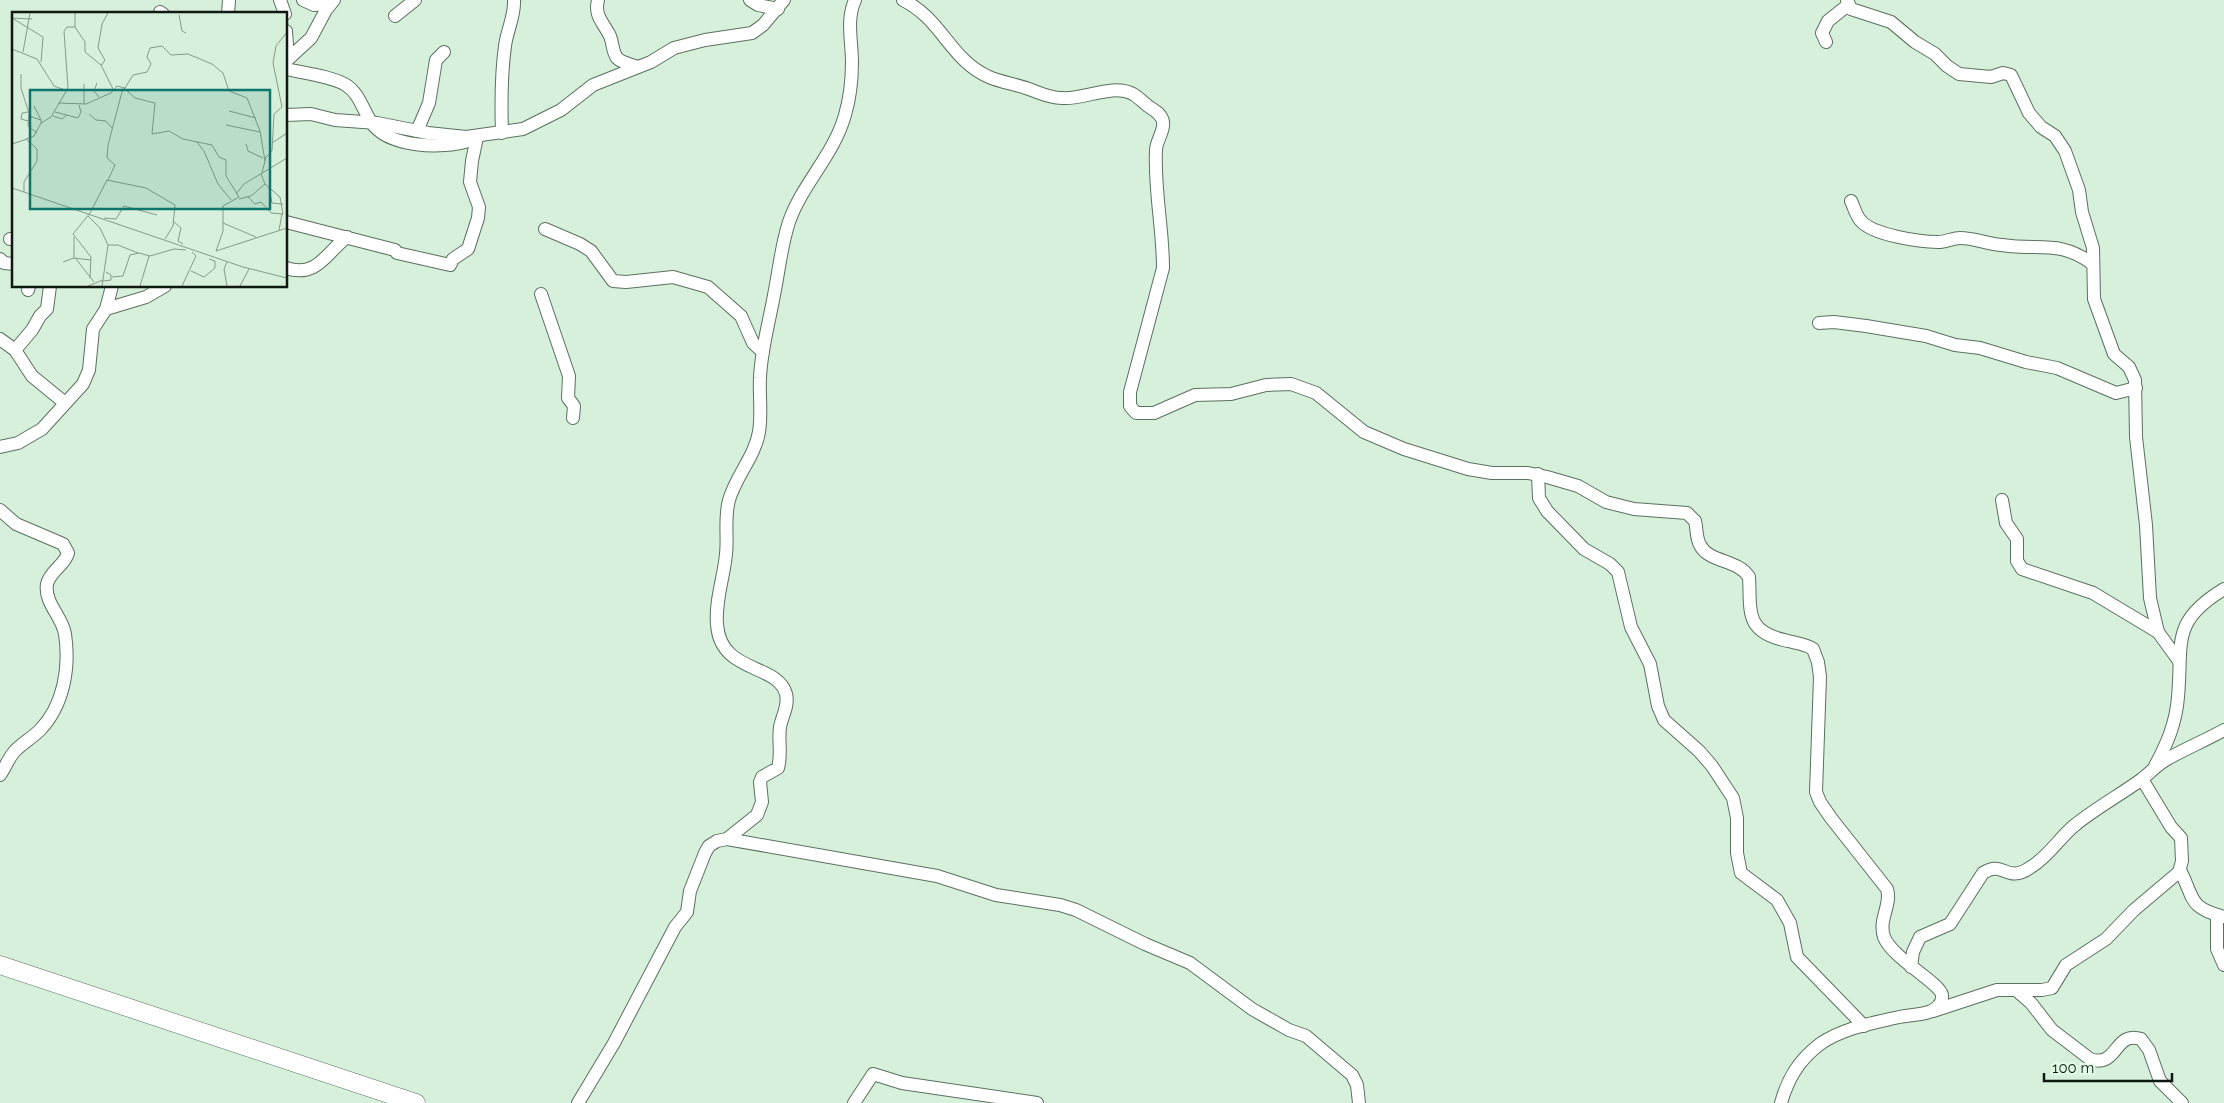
<svg xmlns="http://www.w3.org/2000/svg" width="2224" height="1103" font-family="Raleway,sans-serif">
<style>
.lines{fill:none;stroke-linecap:round;stroke-linejoin:round}
.minor-casing{stroke:#5a715e;stroke-width:14}
.highway-casing{stroke:#5a715e;stroke-width:19}
.minor{stroke:#fff;stroke-width:12}
.highway{stroke:#fff;stroke-width:18}
.inset-road{fill:none;stroke:#869a8a;stroke-width:1}
.view{fill:#0f766e;fill-opacity:0.15;stroke:#0f766e;stroke-width:2.5}
.inset-edge{fill:none;stroke:#0f1811;stroke-width:2.5}
</style>
<rect width="100%" height="100%" fill="#d6f0db"/>
<g class="lines">
<g class="minor-casing">
<g id="minor">
<path d="M280,0L285,14"/>
<path d="M303,0L314,5L329,4"/>
<path d="M598,0C594,16 603,22 610,36C613,43 612,51 617,58C622,63 632,65 638,67"/>
<path d="M750,0L758,5L778,9"/>
<path d="M903,0C942,19 950,60 989,77C1001,82 1014,84 1026,88C1038,92 1048,98 1062,98C1084,100 1112,83 1133,94C1138,97 1143,102 1148,106C1154,110 1162,114 1163,122C1165,130 1156,141 1156,150C1154,190 1163,228 1163,268L1130,392V406L1136,413H1154L1195,395L1231,394L1266,385L1291,384L1316,393L1364,432L1404,449L1468,469L1492,473H1528L1547,477L1578,486L1606,502L1634,509L1687,513L1695,521C1697,529 1696,538 1700,545C1709,563 1738,559 1749,577C1751,612 1744,632 1788,641C1796,643 1806,644 1813,649L1818,662L1820,677L1816,792L1820,802L1831,818L1887,889C1892,905 1878,919 1884,937C1892,958 1940,983 1942,995C1943,1003 1936,1009 1929,1012C1920,1015 1909,1015 1899,1017C1873,1023 1843,1028 1820,1044C1799,1060 1788,1078 1781,1103"/>
<path d="M1847,0L1851,9L1891,22L1915,42L1935,54L1947,66L1959,74L1991,77L2003,73L2011,75L2029,113L2041,127L2055,136L2065,151L2079,190L2082,212L2093,248L2094,299L2114,354L2129,367L2135,380L2136,437L2146,525L2150,598L2158,632L2179,661"/>
<path d="M160,12L163,14"/>
<path d="M228,14L229,0"/>
<path d="M395,16L415,0"/>
<path d="M286,31L288,59"/>
<path d="M1826,42L1822,33L1828,21L1848,5"/>
<path d="M286,61L311,38L326,10L334,0"/>
<path d="M286,69C303,73 331,76 346,85C359,93 363,110 371,122C388,148 443,149 468,141"/>
<path d="M286,115L311,114L335,120L377,123L428,133L466,137L523,129L561,110L593,85L651,62L674,48L705,40L752,33L763,25L784,0"/>
<path d="M417,131L429,103L436,60L444,52"/>
<path d="M502,133C501,104 501,75 505,46C507,30 515,16 514,0"/>
<path d="M1851,201C1854,207 1856,216 1861,221C1873,235 1920,242 1938,242C1946,242 1953,238 1960,238C1974,238 1988,244 2002,245C2040,251 2058,239 2093,264"/>
<path d="M286,222L395,250L397,253L450,265L453,259L468,249L478,218L479,207L470,182L472,161L477,137"/>
<path d="M545,229L580,244L591,251L613,281L626,282L673,277L708,287L741,316L753,343L763,352"/>
<path d="M10,239H14"/>
<path d="M0,259L4,263L14,264"/>
<path d="M286,268C317,278 325,254 347,237"/>
<path d="M28,290L29,286"/>
<path d="M541,294L569,376L568,398L574,406L573,418"/>
<path d="M106,309L112,286"/>
<path d="M1819,323L1834,322L1866,326L1926,336L1955,345L1980,348L2026,362L2057,368L2116,393L2136,388"/>
<path d="M0,339L15,350L32,376L65,403"/>
<path d="M15,350L32,330L40,316L47,309L50,286"/>
<path d="M0,447L18,443L42,429L83,384L89,370L93,329L106,309L146,297L165,286"/>
<path d="M1538,474L1539,498L1547,511L1584,549L1610,564L1618,572L1631,627L1650,664L1658,706L1664,720L1699,751L1712,766L1733,798L1737,818V853L1741,873L1777,900L1790,923L1797,957L1864,1026"/>
<path d="M2002,500L2006,523L2017,539V561L2022,569L2093,593L2158,632"/>
<path d="M0,510L16,524L63,544L68,553C65,565 50,571 47,584C44,603 62,616 65,634C70,667 64,705 40,730C32,738 21,744 14,752C8,759 5,768 0,775"/>
<path d="M2155,766C2167,744 2176,723 2178,697C2183,642 2170,622 2224,589"/>
<path d="M727,839L757,815L762,802L760,782L762,777L778,768C782,754 778,741 780,727C782,716 789,706 786,694C778,663 720,674 717,624C715,600 724,577 726,554C728,536 724,518 729,500C736,476 755,456 759,432C762,414 759,395 760,378C761,350 769,323 774,295C779,271 781,246 789,222C802,184 834,155 845,115C850,98 852,80 852,62C852,41 846,20 855,0"/>
<path d="M2180,870C2195,900 2188,907 2224,917"/>
<path d="M2217,915V949L2224,965"/>
<path d="M1911,967L1913,952L1920,937L1950,924L1983,873C2005,859 2005,885 2031,867C2049,856 2059,838 2075,825C2096,808 2120,795 2142,779C2151,772 2159,763 2169,758C2187,748 2206,740 2224,730"/>
<path d="M2016,990L2031,1003L2052,1030L2090,1059C2118,1069 2114,1030 2141,1039L2149,1050L2160,1081L2182,1103"/>
<path d="M1933,1011L1997,990H2042L2052,988L2066,965L2106,939L2134,910L2179,872L2182,861L2181,838L2171,827L2142,779"/>
<path d="M578,1103L614,1043L675,927L687,912L690,891L705,853L709,846L717,841L727,839L937,876L996,895L1060,905L1076,910L1145,944L1190,963L1252,1009L1289,1030L1306,1036L1352,1075L1357,1085L1359,1103"/>
<path d="M854,1103L873,1074L902,1083L1037,1103"/>
</g>
</g>
<g class="highway-casing">
<path id="highway" d="M0,965L416,1103"/>
</g>
<use href="#minor" class="minor"/>
<use href="#highway" class="highway"/>
</g>
<g transform="translate(12 12)">
<rect width="275" height="275" fill="#d6f0db"/>
<path class="inset-road" d="M63,1V15L73,30V40L89,53L102,79M167,3L170,19L174,21M0,6L31,25L29,50M0,6L20,7M0,37L25,47L42,74L53,78M11,40L18,1M89,54L93,48L86,36L90,12L96,1M9,62V76L17,101L16,114L25,121M85,71L82,79L87,85M112,76L123,86L143,91L140,122L157,119L171,127L200,133L207,145L214,148V164L227,185L211,194V219L204,239M46,91L74,92L99,81L105,74L113,76L121,63L135,60L139,52L135,45L138,36L150,34L159,43L176,42L200,52L211,61L217,79L235,86L248,119L253,149M72,92V72M22,94L29,108M217,99L244,106M43,100L66,106L69,100L67,93M77,102L84,108L94,109L100,116M17,104L29,108V111M41,104L50,107L55,103M16,109L9,107L10,101L16,100M214,113L248,120M184,129L192,139L206,172L219,188M260,131L275,121M0,132L15,127M234,132L236,139L251,146M250,161L254,145L260,139L262,102L270,95L261,51L264,34L275,20M96,168L103,153L95,146L96,133L111,76M0,176L231,255L275,266M257,176L260,191L271,192M12,180V170L25,149V137L14,127L22,124L29,111L39,105L56,76L52,19L55,15H63M224,182L232,172L275,146M235,184L243,192L249,190L259,201L271,202L268,185L253,172M227,187L239,184L253,172L249,162M76,204L88,216L96,233L90,274M92,206L104,207L112,194L145,203M161,209L169,216L166,229L171,232M211,211L244,225M267,218L270,202M96,233H106L126,241M204,239L275,216M62,246L79,248M64,247L82,270M51,250L62,246V225M179,259L192,265L203,256V249L197,247M100,265L111,264L118,243L127,241L138,244L162,237L174,238M78,266L79,245L61,222L78,201L95,168L134,176L163,193L161,214L153,227M91,269L99,268V263L94,260M76,274L91,268M128,274L137,244M170,274L184,244L180,240M215,274L212,257L215,250M228,274L237,257"/>
<path class="view" d="M18,78H258V197H18Z"/>
<rect width="275" height="275" class="inset-edge"/>
</g>
<path d="M2044 1073v8h128v-8" fill="none" stroke="#0f1811" stroke-width="2.5"/>
<text x="2052" y="1073" font-size="15" fill="#0f1811" stroke="#e3fee8" stroke-width="4" paint-order="stroke">100 m</text>
</svg>
